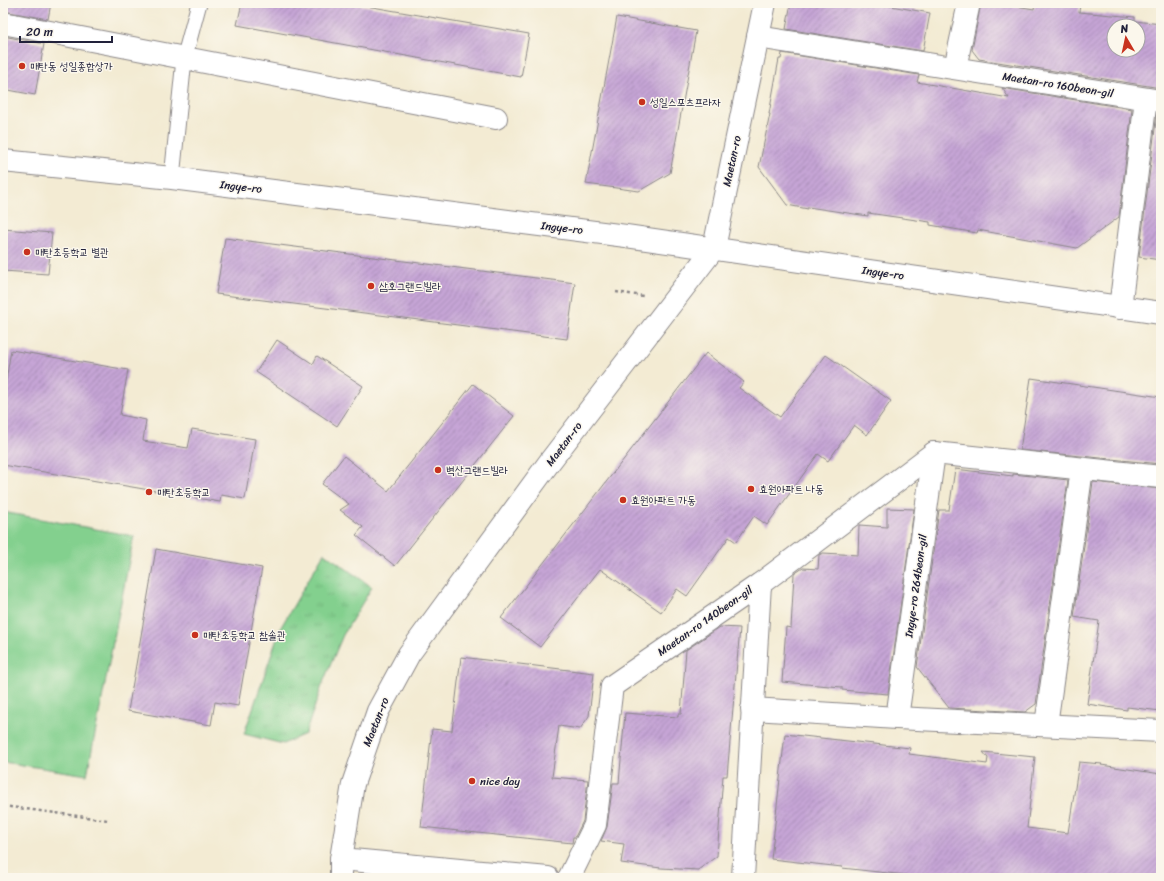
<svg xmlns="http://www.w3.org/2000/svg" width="1164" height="881" font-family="Sriracha,'Poor Story',sans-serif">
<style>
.grass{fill:url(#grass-tufts);stroke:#527964}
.pitch{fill:#83d08e;stroke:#527964}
.building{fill:url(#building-hatch);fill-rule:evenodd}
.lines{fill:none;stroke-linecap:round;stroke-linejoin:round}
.lane-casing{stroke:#8a8687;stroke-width:17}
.street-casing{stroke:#8a8687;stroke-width:24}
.secondary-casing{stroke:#8a8687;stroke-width:24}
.path{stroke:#8a8687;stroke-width:2.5;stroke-dasharray:3 3;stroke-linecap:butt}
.lane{stroke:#fff;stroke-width:15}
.street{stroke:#fff;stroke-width:22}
.secondary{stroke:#fff;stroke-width:22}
.poi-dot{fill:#c8321e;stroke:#fbf7ec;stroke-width:1.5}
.labels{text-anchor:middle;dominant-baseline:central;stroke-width:3;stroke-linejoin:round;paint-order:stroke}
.poi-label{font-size:11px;fill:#22223b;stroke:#fbf7ec;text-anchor:start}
.street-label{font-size:11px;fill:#22223b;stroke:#fbf7ec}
</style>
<defs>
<pattern id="grass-tufts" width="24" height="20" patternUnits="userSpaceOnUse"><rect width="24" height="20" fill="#83d08e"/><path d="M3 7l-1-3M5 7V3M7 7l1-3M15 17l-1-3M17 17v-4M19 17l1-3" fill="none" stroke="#71b27b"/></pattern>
<pattern id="building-hatch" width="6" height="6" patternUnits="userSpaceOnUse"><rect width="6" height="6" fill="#c6a5d6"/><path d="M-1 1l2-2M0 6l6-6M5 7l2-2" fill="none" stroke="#a086af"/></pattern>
</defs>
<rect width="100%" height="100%" fill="#fbf7ec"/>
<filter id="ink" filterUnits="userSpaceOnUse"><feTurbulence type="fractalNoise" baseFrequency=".025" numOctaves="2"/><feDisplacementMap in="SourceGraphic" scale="8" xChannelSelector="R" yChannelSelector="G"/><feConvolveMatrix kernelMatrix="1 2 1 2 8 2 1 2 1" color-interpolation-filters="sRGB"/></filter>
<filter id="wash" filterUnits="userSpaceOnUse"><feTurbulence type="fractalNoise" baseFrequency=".012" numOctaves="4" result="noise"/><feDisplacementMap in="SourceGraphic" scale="16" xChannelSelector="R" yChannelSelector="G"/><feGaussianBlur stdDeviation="0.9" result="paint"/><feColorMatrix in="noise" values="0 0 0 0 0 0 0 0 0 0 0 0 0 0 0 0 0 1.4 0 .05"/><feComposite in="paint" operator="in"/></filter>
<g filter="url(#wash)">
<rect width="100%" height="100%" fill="#f3ebd3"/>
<path class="grass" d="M324,553L372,587L343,635L324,680L305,734L283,744L244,734L281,627Z"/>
<path class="pitch" d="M3,512L134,536L87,775L3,762Z"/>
<g id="blocks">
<g class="building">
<path d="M3,3H51L48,19L3,11Z"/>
<path d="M242,3H349L529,34L521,77L237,25Z"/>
<path d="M791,3H874L930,13L923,51L786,29Z"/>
<path d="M981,3H998L1034,9L1035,3H1061L1080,5L1079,12L1135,17V21L1161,24V88L979,59L972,50ZM1114,26H1138V50H1114Z"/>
<path d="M617,17L696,31L670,173L639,191L586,184Z"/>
<path d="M3,36L44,44L35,95L3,89Z"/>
<path d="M782,53L919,75L917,82L1009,98L1002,88L1132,109L1119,217L1077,248L978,230L977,233L930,225V222L868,213V216L808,207V209L787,205L759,167L770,114H769L779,59H781Z"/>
<path d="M1157,113H1161V260L1139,257Z"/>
<path d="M3,229L52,233L48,274L3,271Z"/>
<path d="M225,238L575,283L567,339L216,294Z"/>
<path d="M277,340L313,364L317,356L363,386L337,426L256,372Z"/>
<path d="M11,350L128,370L120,415L146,420L143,441L188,448L192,429L255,439L245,499L221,495L220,502L3,465V387H5Z"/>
<path d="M706,353L744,382L739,388L780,417L826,355L891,401L867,435L854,425L828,461L818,454L767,525L754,516L736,542L729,537L687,596L677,589L661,612L600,569L540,647L501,618Z"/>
<path d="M1031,378L1161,397V464L1020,450Z"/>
<path d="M473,384L514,416L395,566L356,535L363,527L340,510L349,504L322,484L344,456L388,491Z"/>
<path d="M955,469L1013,476V474L1068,480L1036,704L1025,712L949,708L917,667L939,510H949Z"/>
<path d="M1093,482L1161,489V711L1127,707V710L1087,704L1099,621L1074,617Z"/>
<path d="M887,508L914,509L888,694L842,690V687L782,682L786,627L791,628L794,574L803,568L818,569L819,555L823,553L858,555L859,525L887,527Z"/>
<path d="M156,549L262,568L238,706L215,702L211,725L128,711Z"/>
<path d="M720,627L740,628L727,776H723L717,856L698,870L661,868L621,863L624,844L601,841L607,827L613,783H619L625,713L678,717V714H681L686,650Z"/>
<path d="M461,657L594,673L589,716L580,729L559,726L552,777L588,780L583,821L575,837H573L572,843L421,827L432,729L452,731Z"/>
<path d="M785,734L910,748L909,754L987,764L988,758L983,752L1035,757L1027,828L1068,833L1079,762L1102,764L1101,765L1161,774V878H922L906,876V875L842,868V867L771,859Z"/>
</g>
</g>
</g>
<g filter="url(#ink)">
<use href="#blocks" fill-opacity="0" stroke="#8a8687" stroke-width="1"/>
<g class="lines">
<g class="lane-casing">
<path id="lane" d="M172,178L184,59L199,3"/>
</g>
<g class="street-casing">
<g id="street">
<path d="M3,23L496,118"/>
<path d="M758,37L1161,101"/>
<path d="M955,68L969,3"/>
<path d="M1120,308L1146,99"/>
<path d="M752,709L897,718L1161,731"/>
<path d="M897,718L934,453"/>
<path d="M1046,725L1082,469"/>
<path d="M341,859L548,878"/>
<path d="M569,878L595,825L612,686L760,584L934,453L1161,477"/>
<path d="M743,878L760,584"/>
</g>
</g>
<g class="secondary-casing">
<g id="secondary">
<path d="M3,161L172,178L626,236L1161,313"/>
<path d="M341,878V859L353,784L378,711L409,654L551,460L714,248L765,3"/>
</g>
</g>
<g class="path">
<path d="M616,292L643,296"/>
<path d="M3,806L108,820"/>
</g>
<use href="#lane" class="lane"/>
<use href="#street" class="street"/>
<use href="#secondary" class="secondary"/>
</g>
</g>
<g class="poi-dot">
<circle cx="22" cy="66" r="4"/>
<circle cx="642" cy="102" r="4"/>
<circle cx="27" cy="252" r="4"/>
<circle cx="371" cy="286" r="4"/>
<circle cx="438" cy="470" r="4"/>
<circle cx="751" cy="489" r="4"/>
<circle cx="149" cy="492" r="4"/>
<circle cx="623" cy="500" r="4"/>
<circle cx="195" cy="635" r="4"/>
<circle cx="472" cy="781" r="4"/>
</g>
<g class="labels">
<g class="poi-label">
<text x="30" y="66">매탄동 성일종합상가</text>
<text x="650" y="102">성일스포츠프라자</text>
<text x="35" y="252">매탄초등학교 별관</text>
<text x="379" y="286">삼호그랜드빌라</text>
<text x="446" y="470">벽산그랜드빌라</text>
<text x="759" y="489">효원아파트 나동</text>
<text x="157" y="492">매탄초등학교</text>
<text x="631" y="500">효원아파트 가동</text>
<text x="203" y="635">매탄초등학교 참솔관</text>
<text x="480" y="781">nice day</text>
</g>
<g class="street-label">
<text transform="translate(1058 85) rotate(9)">Maetan-ro 160beon-gil</text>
<text transform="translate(732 161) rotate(-78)">Maetan-ro</text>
<text transform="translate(241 187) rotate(7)">Ingye-ro</text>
<text transform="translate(562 228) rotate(7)">Ingye-ro</text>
<text transform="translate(883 273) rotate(8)">Ingye-ro</text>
<text transform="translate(564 444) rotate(-53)">Maetan-ro</text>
<text transform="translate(916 586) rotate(-82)">Ingye-ro 264beon-gil</text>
<text transform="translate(705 621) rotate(-35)">Maetan-ro 140beon-gil</text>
<text transform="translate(376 722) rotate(-68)">Maetan-ro</text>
</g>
</g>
<rect width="1164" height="881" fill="none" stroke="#fbf7ec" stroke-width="16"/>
<g transform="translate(1126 38) rotate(351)"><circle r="19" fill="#fbf7ec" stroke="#a4a2a5"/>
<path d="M0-3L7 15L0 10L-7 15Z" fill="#c8321e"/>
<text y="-6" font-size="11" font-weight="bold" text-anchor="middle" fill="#22223b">N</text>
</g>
<path d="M20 36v6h92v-6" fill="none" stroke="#22223b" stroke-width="2"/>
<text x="26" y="36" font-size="12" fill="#22223b" stroke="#fbf7ec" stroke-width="3" paint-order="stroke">20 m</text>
</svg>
